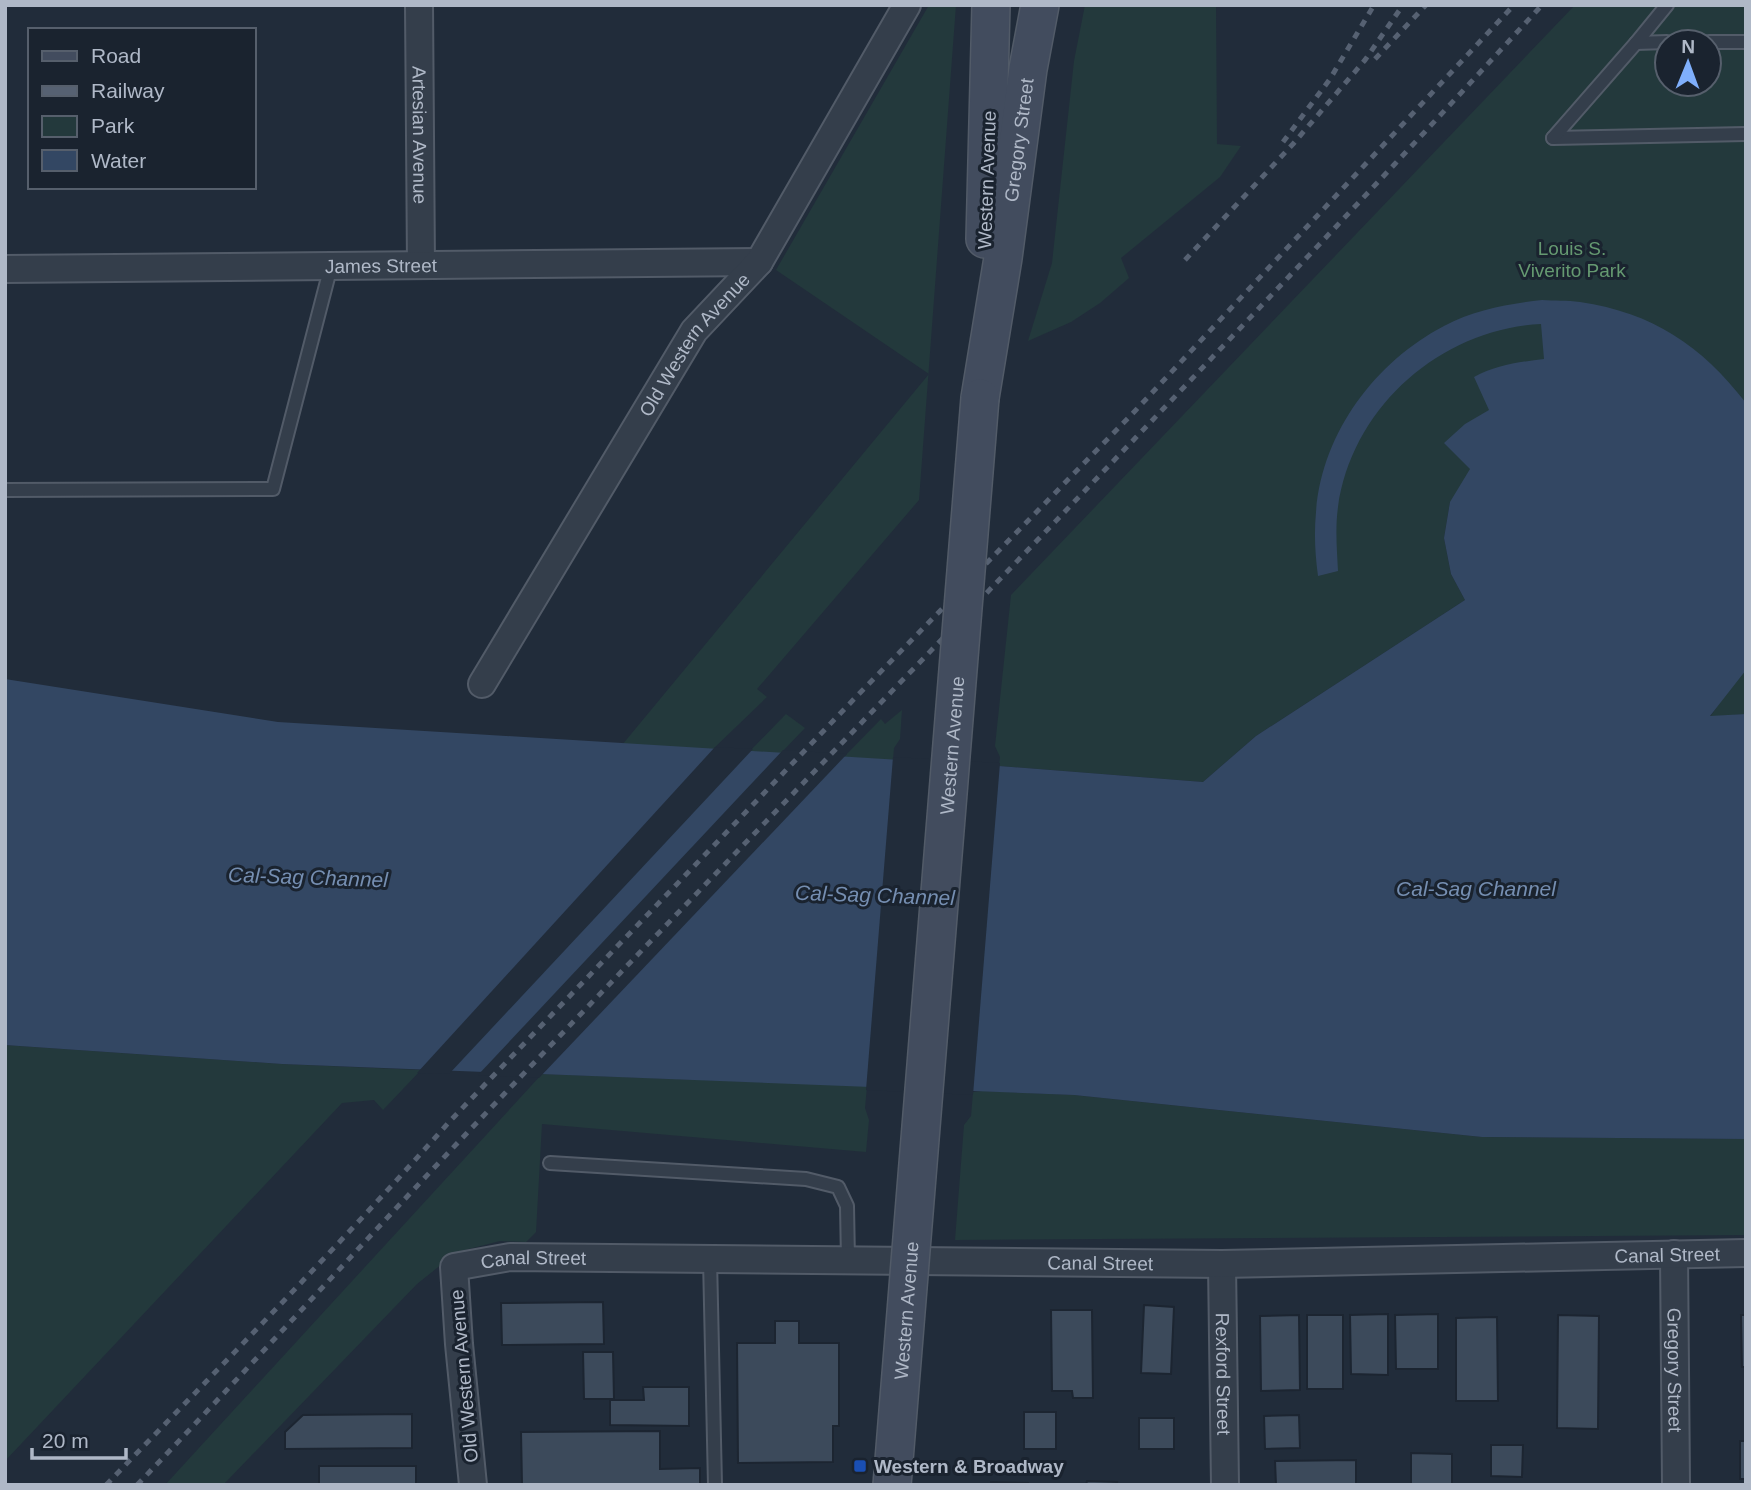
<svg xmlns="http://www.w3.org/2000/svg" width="1751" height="1490" font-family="Arial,sans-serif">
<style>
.green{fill:#23393c;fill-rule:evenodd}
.water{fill:#334763}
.pier{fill:#212c3a}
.building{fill:#3c4a5b;stroke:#1c2531;stroke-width:2}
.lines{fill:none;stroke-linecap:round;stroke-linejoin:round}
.service-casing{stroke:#525b68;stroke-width:16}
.minor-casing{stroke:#525b68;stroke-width:30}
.secondary-casing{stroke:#525b68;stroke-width:40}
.service{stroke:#343e4b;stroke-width:12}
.minor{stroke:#343e4b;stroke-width:26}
.secondary{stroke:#424c5e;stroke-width:37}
.rail{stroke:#566172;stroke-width:5;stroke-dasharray:7 7;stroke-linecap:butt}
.secondary-bridge-casing{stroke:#525b68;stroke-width:40;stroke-linecap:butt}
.secondary-bridge{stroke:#424c5e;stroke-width:37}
.transit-dot{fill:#1a4fb4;stroke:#1a232f;stroke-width:2.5}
.labels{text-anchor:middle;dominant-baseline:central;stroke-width:6;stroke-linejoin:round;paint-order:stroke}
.street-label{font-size:19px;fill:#afb8c7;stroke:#1a232f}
.park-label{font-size:19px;fill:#659971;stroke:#1a232f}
.poi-label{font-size:19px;font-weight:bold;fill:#afb8c7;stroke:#1a232f;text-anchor:start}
.water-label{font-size:21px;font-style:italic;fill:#758eb1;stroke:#1a232f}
</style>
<rect width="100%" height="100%" fill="#212c3a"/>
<g class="green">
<path d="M929,5H956L919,500L757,689L767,697L712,750L622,745L929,374L776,270Z"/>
<path d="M1085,5H1216L1217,144L1241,146L1220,177L1121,258L1129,278L1100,303L1071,322L1028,341L1052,263L1074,61Z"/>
<path d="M1575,5H1746V714L1710,717L1725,695L1450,502L1444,538L1451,574L1465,600L1256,736L1203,782L999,766L1000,757L995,746L1011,595ZM1667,42H1709V84H1667Z"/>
<path d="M902,710L900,739L894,748L893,760L844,757L881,719L885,724Z"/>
<path d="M786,714L805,728L780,754L749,752Z"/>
<path d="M5,1045L282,1064L421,1070L383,1110L374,1100L342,1103L5,1461Z"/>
<path d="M542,1074L867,1086L865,1108L869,1120L866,1152L542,1124L536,1232L526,1242L500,1241L457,1252L417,1284L223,1485H165Z"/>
<path d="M984,1091L1074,1095L1482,1137L1746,1139V1235L955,1240L964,1125L971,1116L973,1092Z"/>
</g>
<path class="water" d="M1542,300C1554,301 1567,300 1580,302C1653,313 1701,345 1746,403V670L1710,716L1746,714V1139L1482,1137L1074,1095L282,1064L5,1045V679L278,722L999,766L1203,782L1256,736L1465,600L1451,574L1444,538L1450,502L1470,469L1444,443L1465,424L1489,410L1474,377C1496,365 1519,362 1544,359L1541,324C1441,329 1352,407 1338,507C1335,529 1337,550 1338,571L1318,576C1315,554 1314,533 1316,512C1322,433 1375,362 1444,326C1474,310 1508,304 1542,300Z"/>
<g class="pier">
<path d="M715,747L753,749L449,1074L417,1073Z"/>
<path d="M783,750L847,754L539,1078L478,1075Z"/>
<path d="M893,757L1000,763L973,1095L866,1090Z"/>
</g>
<g class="building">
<path d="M603,1302L604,1344L502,1345L501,1303Z"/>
<path d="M1144,1305L1174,1307L1171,1374L1141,1373Z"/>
<path d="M1051,1310H1092L1093,1398H1073L1072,1391H1052Z"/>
<path d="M1388,1314V1375L1351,1374L1350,1315Z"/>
<path d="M1438,1314V1369H1396L1395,1315Z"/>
<path d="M1299,1315L1300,1390L1261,1391L1260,1316Z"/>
<rect x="1307" y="1315" width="36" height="74"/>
<path d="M1558,1315L1599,1316L1598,1429L1557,1428Z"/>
<path d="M1741,1315H1746V1367H1742Z"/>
<path d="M1497,1317L1498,1401H1456V1318Z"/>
<path d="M775,1321H799V1343H839V1426H833V1462L738,1463L737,1343H775Z"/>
<path d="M583,1352H613L614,1399H584Z"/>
<path d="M643,1387H689V1426L610,1425V1400H644Z"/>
<rect x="1024" y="1412" width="32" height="37"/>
<path d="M412,1414V1448L285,1449V1432L303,1415Z"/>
<path d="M1299,1415L1300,1448L1265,1449L1264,1416Z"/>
<rect x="1139" y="1418" width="35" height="31"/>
<path d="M660,1431V1469L700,1468V1485H522L521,1432Z"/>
<rect x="1740" y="1441" width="6" height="38"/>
<path d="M1491,1445H1523L1522,1477L1491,1476Z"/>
<path d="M1411,1453L1452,1454V1485H1411Z"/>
<path d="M1356,1460V1485H1276L1275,1461Z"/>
<rect x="319" y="1466" width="97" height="19"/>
<path d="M1087,1481L1117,1482L1116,1485H1086Z"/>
<path d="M991,1482L1028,1483V1485H991Z"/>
</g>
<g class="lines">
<g class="service-casing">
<g id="service">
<path d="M1709,42H1746"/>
<path d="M1636,43L1667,42"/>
<path d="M1553,138L1746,134"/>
<path d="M1553,138L1636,43L1667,5"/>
<path d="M5,490L273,489L331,266"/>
<path d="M550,1163L806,1179L838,1187L847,1206L848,1260"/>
<path d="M710,1259L715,1485"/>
</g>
</g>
<g class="minor-casing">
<g id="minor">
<path id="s1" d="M419,5L421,265"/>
<path id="s2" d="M5,269L759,262"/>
<path id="s3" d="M482,684L694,331L759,262L907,5"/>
<path id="s4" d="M1674,1254L1676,1485"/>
<path id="s5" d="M1222,1264L1225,1485"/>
<path id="s6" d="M473,1485L459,1344L454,1267L510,1257L1222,1264L1746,1253"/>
</g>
</g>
<g class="secondary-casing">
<g id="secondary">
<path d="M985,239L991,5"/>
<path id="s7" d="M980,398L1003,258L1028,69L1040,5"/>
</g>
</g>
<use href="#service" class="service"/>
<use href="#minor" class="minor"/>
<use href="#secondary" class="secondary"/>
<g class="rail">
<path d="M1375,59L1426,5"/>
<path d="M1283,142L1330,79L1374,5"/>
<path d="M1185,260L1293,144L1365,60L1403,5"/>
<path d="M106,1485C222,1365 339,1246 450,1121L856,697L1135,411L1514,5"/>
<path d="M137,1485C248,1369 356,1250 467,1133C825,757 1191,388 1542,5"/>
</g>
<g class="secondary-bridge-casing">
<g id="secondary-bridge">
<path id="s8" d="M892,1485L980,398"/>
</g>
</g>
<use href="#secondary-bridge" class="secondary-bridge"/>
</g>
<rect class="transit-dot" x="853" y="1459" width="14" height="14" rx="3.5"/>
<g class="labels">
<g class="street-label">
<text stroke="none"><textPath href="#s1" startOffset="130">Artesian Avenue</textPath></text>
<text stroke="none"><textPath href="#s7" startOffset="261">Gregory Street</textPath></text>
<text transform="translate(987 180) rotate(-88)">Western Avenue</text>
<text stroke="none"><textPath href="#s2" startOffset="376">James Street</textPath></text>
<text stroke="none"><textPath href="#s3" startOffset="401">Old Western Avenue</textPath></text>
<text stroke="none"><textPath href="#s8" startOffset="742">Western Avenue</textPath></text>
<text stroke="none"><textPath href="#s6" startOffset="1433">Canal Street</textPath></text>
<text stroke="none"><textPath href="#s6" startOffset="299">Canal Street</textPath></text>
<text stroke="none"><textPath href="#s6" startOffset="866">Canal Street</textPath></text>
<text stroke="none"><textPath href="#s8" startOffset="175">Western Avenue</textPath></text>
<text stroke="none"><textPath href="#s4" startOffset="116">Gregory Street</textPath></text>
<text stroke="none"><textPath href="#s5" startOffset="110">Rexford Street</textPath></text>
<text transform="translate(464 1376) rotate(-95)">Old Western Avenue</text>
</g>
<g class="park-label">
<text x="1572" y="248">Louis S.<tspan x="1572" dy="22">Viverito Park</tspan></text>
</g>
<g class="poi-label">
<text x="874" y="1466">Western &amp; Broadway</text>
</g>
<g class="water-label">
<text transform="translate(308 877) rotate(2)">Cal-Sag Channel</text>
<text x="1476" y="888">Cal-Sag Channel</text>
<text transform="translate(875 895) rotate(2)">Cal-Sag Channel</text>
</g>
</g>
<rect width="1751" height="1490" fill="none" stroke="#afb8c7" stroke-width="14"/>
<rect x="28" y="28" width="228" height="161" fill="#1a232f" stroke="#565f6c" stroke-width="2"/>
<rect x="42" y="51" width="35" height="10" fill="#424c5e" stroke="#565f6c" stroke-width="2"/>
<text x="91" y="63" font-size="21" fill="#afb8c7">Road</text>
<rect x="42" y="86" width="35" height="10" fill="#566172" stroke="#565f6c" stroke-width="2"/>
<text x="91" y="98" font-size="21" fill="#afb8c7">Railway</text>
<rect x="42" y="116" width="35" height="21" fill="#23393c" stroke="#565f6c" stroke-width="2"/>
<text x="91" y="133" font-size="21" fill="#afb8c7">Park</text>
<rect x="42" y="150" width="35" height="21" fill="#334763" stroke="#565f6c" stroke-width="2"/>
<text x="91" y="168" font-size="21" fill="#afb8c7">Water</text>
<g transform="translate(1688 63) rotate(1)"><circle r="33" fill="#1a232f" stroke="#565f6c" stroke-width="2"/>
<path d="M0-5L12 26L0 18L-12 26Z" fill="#7faffc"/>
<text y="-10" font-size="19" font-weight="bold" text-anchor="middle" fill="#afb8c7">N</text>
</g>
<path d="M32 1448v10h94v-10" fill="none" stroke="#afb8c7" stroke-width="3.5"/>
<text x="42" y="1448" font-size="21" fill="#afb8c7" stroke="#1a232f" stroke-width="5" paint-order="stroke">20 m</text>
</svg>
